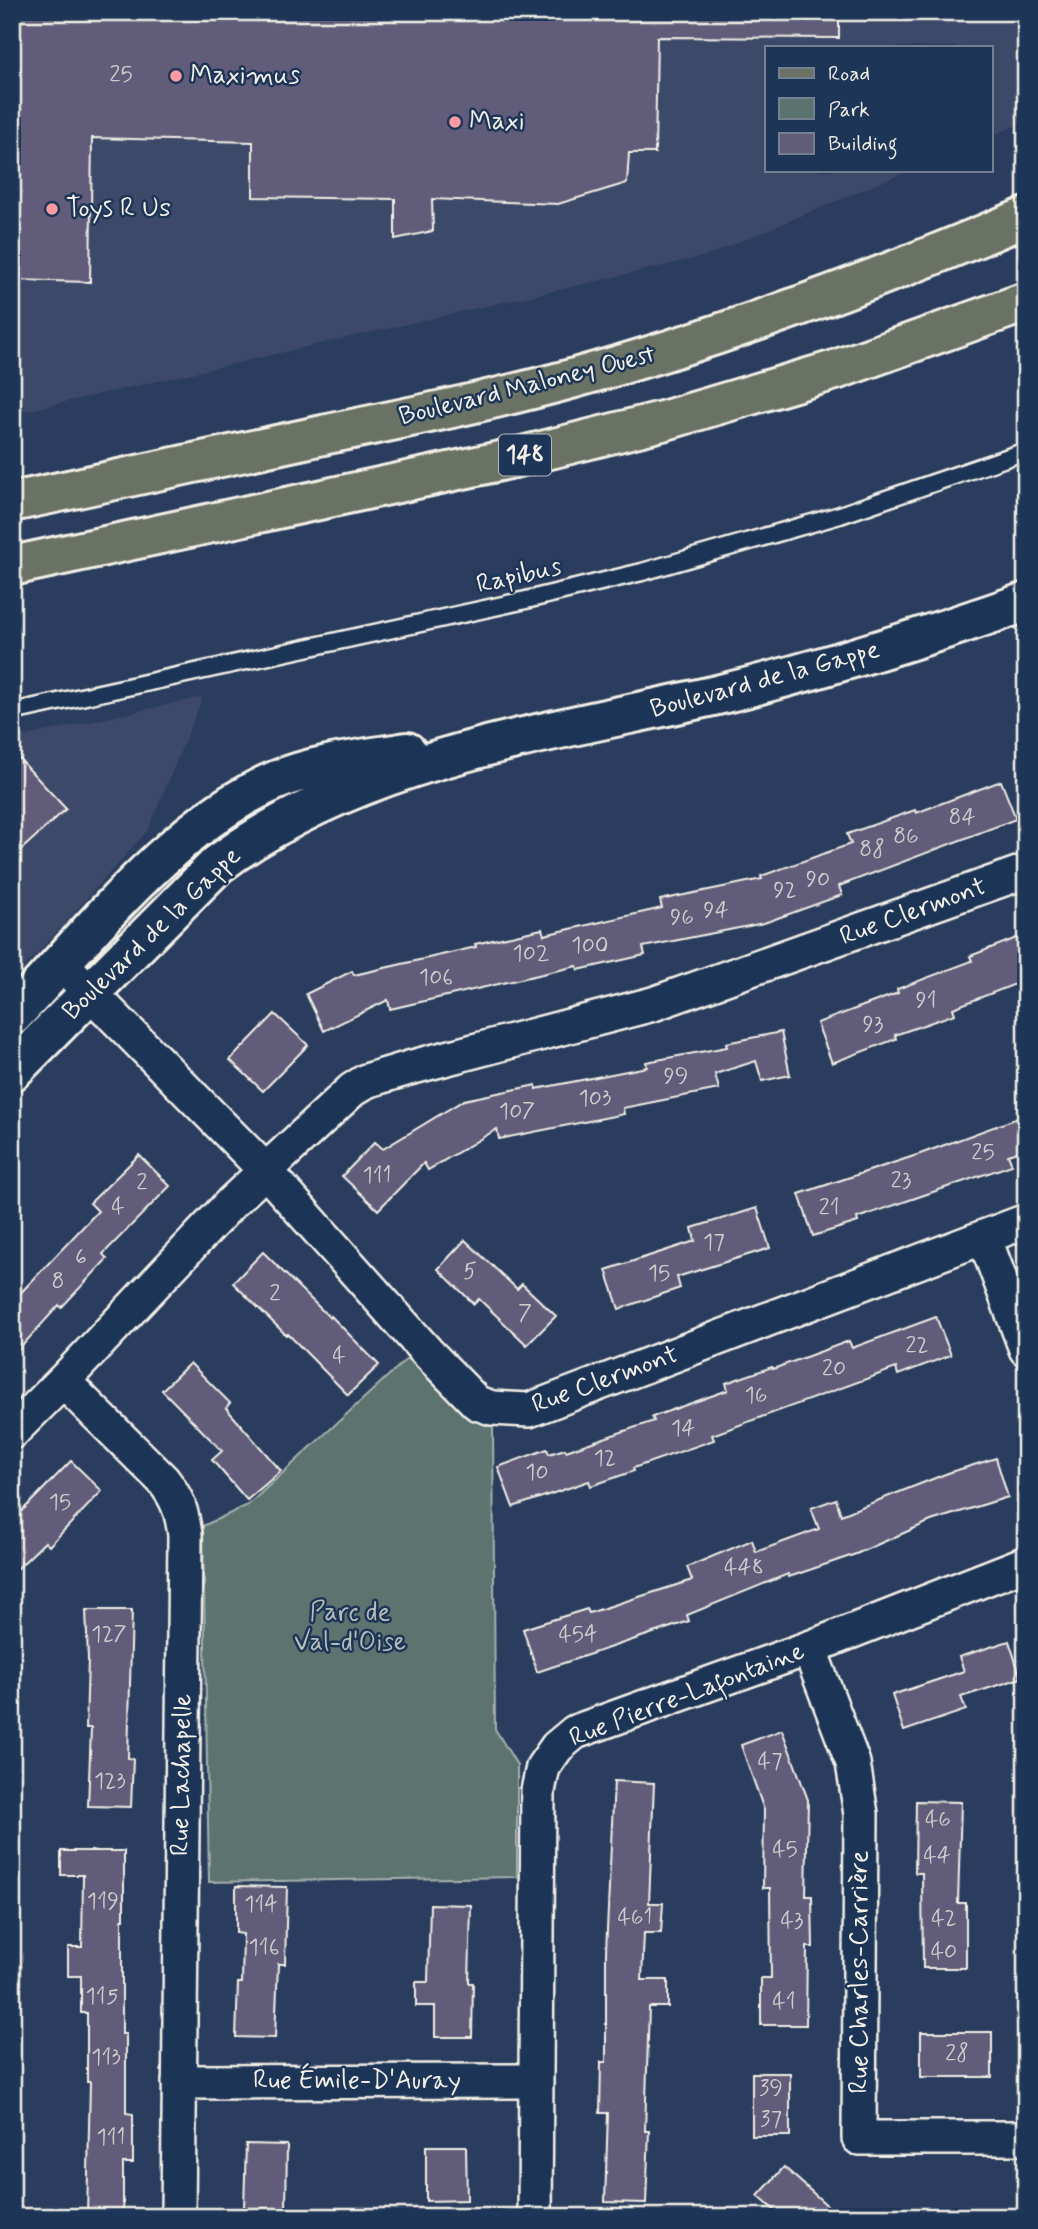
<svg xmlns="http://www.w3.org/2000/svg" width="1038" height="2229" font-family="Mynerve,sans-serif">
<style>
.built{fill:#3e4969}
.green{fill:#5b736f;stroke:#a8b2ac;stroke-width:2}
.building{fill:#605c79;stroke:#f4f1e8;stroke-width:2}
.lines{fill:none;stroke-linecap:round;stroke-linejoin:round}
.lane-casing{stroke:#f4f1e8;stroke-width:21}
.street-casing{stroke:#f4f1e8;stroke-width:38}
.secondary-casing{stroke:#f4f1e8;stroke-width:44}
.primary-casing{stroke:#f4f1e8;stroke-width:44}
.lane{stroke:#1d3557;stroke-width:16}
.street{stroke:#1d3557;stroke-width:33}
.secondary{stroke:#1d3557;stroke-width:38}
.primary{stroke:#6b7165;stroke-width:38}
.poi-dot{fill:#ff9aa2;stroke:#1d3557;stroke-width:2.5}
.labels{text-anchor:middle;dominant-baseline:central;stroke-width:5;stroke-linejoin:round;paint-order:stroke}
.number-label{font-size:23px;fill:#cfcccc}
.shield{fill:#1d3557;stroke:#b4b9bc;stroke-width:2}
.shield-label{font-size:24px;font-weight:bold;fill:#f4f1e8}
.poi-label{font-size:26px;fill:#f4f1e8;stroke:#1d3557;text-anchor:start}
.street-label{font-size:26px;fill:#f4f1e8;stroke:#1d3557}
.park-label{font-size:26px;fill:#b7bfb8;stroke:#1d3557}
</style>
<rect width="100%" height="100%" fill="#2a3d5e"/>
<filter id="ink" filterUnits="userSpaceOnUse"><feTurbulence type="fractalNoise" baseFrequency=".0143" numOctaves="2"/><feDisplacementMap in="SourceGraphic" scale="14" xChannelSelector="R" yChannelSelector="G"/><feConvolveMatrix kernelMatrix="1 2 1 2 8 2 1 2 1" color-interpolation-filters="sRGB"/></filter>
<g filter="url(#ink)">
<g class="built">
<path d="M12,12H1026V121L991,136V47H767V170H910L706,256L12,414Z"/>
<path d="M203,697L148,830L33,958L12,978V739Z"/>
</g>
<path class="green" d="M413,1353L493,1422L495,1729L517,1765V1877L209,1882L203,1526L248,1505Z"/>
<g class="building">
<path d="M12,12H839V38L657,37L655,153H629L627,183L558,204L432,199L433,231L395,239V199L253,197V142L92,138L90,282L12,280Z"/>
<path d="M12,751L66,809L12,858Z"/>
<path d="M1001,781L1016,819L839,886L842,895L764,923L643,947L645,955L578,970L577,966L390,1009L388,1000L324,1031L306,994L352,971L354,975L476,947L475,944L542,929L544,935L662,908L660,900L762,879L761,876L851,844L847,834L915,810L916,813Z"/>
<path d="M1019,937L1026,954V980L953,1008L955,1014L895,1035L896,1039L832,1063L817,1023L898,993L897,989L972,961L970,956Z"/>
<path d="M275,1014L308,1045L263,1091L230,1060Z"/>
<path d="M781,1032L790,1075L762,1081L756,1061L715,1074L719,1089L623,1108L624,1114L499,1139L497,1129L428,1170L424,1163L378,1210L342,1176L375,1142L383,1149L464,1100L536,1085V1089L647,1067L646,1062L727,1047L726,1043Z"/>
<path d="M1026,1115V1149L1008,1155L1012,1165L857,1218L858,1222L813,1236L799,1194L920,1154Z"/>
<path d="M139,1155L170,1186L103,1254L107,1259L61,1308L59,1305L12,1357V1302L98,1211L90,1203Z"/>
<path d="M757,1208L770,1248L677,1277L680,1288L619,1309L606,1270L695,1241L692,1228Z"/>
<path d="M465,1240L517,1289L522,1284L556,1316L527,1345L479,1299L474,1304L438,1269Z"/>
<path d="M263,1252L330,1318L331,1316L379,1365L348,1395L288,1334L286,1335L233,1283Z"/>
<path d="M936,1317L951,1355L898,1375L896,1368L712,1435L714,1440L633,1468L634,1471L591,1486L589,1481L513,1507L498,1467L547,1449L549,1454L565,1449L566,1451L654,1421L652,1417L728,1390L726,1383L772,1367L773,1369L849,1341L852,1348Z"/>
<path d="M190,1363L230,1403L226,1408L281,1471L247,1500L212,1460L222,1451L162,1390Z"/>
<path d="M996,1458L1008,1497L931,1521L856,1554L789,1577L788,1574L687,1615L689,1621L537,1672L523,1629L587,1609L589,1613L692,1580L687,1567L752,1540L756,1552L819,1529L811,1508L836,1499L841,1515L948,1473Z"/>
<path d="M71,1461L102,1491L49,1546L45,1542L12,1574V1521Z"/>
<path d="M86,1610H132L128,1758L133,1759L131,1807L88,1806L91,1728H86L88,1659Z"/>
<path d="M1009,1641L1021,1678L961,1697L966,1710L904,1731L892,1695L964,1671L959,1657Z"/>
<path d="M782,1730L808,1800L806,1896H812L813,1947H807L806,2025H761V1978H771L770,1888H763L764,1810L741,1745Z"/>
<path d="M614,1781L654,1783L649,1903H663L661,1933H644L642,1980H668V2007H649L645,2131H649L646,2203L605,2202L608,2113H600L601,2062H606V1951Z"/>
<path d="M916,1801L961,1802L958,1903H966V1968H923L922,1873H915Z"/>
<path d="M61,1851H124V1919H122V2034H126V2113L133,2114V2163H123V2217H87L90,2082H87V2013H81V1976H68V1947H82L83,1875H61Z"/>
<path d="M236,1886L287,1887L285,1964H278L275,2038L236,2037L238,1983H242L243,1934L236,1933Z"/>
<path d="M430,1904L471,1905L469,1983H473L472,2037H435V2006H416V1982H428Z"/>
<rect x="921" y="2032" width="71" height="45"/>
<rect x="752" y="2073" width="38" height="63"/>
<path d="M246,2144L287,2145L286,2209L244,2208Z"/>
<path d="M426,2146H466L467,2200L426,2201Z"/>
<path d="M784,2167L840,2217H782L758,2196Z"/>
</g>
<g class="lines">
<g class="lane-casing">
<path id="lane" d="M12,712L526,600L642,572L840,515L1026,451"/>
</g>
<g class="street-casing">
<g id="street">
<path d="M61,963L265,1170L427,1352L477,1403L492,1408L529,1410L1026,1221"/>
<path d="M984,1237L1026,1349"/>
<path d="M63,1381L163,1480C178,1499 182,1512 185,1535L178,2217"/>
<path d="M12,1432L63,1381L231,1203L352,1090L366,1081L409,1068L653,1004L1026,871"/>
<path d="M809,1648L853,1763L861,1814L859,2138H1026"/>
<path d="M179,2082L534,2081"/>
<path d="M535,2217L538,1791L543,1767L557,1747L575,1732L809,1648L1026,1563"/>
</g>
</g>
<g class="secondary-casing">
<g id="secondary">
<path d="M12,1016C88,936 174,823 277,780C319,763 364,759 407,752"/>
<path d="M12,1071L217,865C362,756 549,734 721,694C824,669 925,637 1026,602"/>
</g>
</g>
<g class="primary-casing">
<g id="primary">
<path d="M12,502C116,480 220,457 323,435C406,418 490,401 571,379C727,336 877,280 1026,217"/>
<path d="M12,566L514,458L666,420L835,370L1026,302"/>
</g>
</g>
<use href="#lane" class="lane"/>
<use href="#street" class="street"/>
<use href="#secondary" class="secondary"/>
<use href="#primary" class="primary"/>
</g>
</g>
<g class="poi-dot">
<circle cx="176" cy="76" r="7"/>
<circle cx="455" cy="122" r="7"/>
<circle cx="52" cy="209" r="7"/>
</g>
<g class="labels">
<g class="number-label">
<text x="121" y="75">25</text>
<text x="962" y="818">84</text>
<text x="906" y="837">86</text>
<text x="872" y="850">88</text>
<text x="818" y="880">90</text>
<text x="785" y="891">92</text>
<text x="716" y="911">94</text>
<text x="682" y="918">96</text>
<text x="590" y="946">100</text>
<text x="531" y="954">102</text>
<text x="436" y="978">106</text>
<text x="926" y="1001">91</text>
<text x="873" y="1025">93</text>
<text x="676" y="1077">99</text>
<text x="595" y="1099">103</text>
<text x="517" y="1112">107</text>
<text x="983" y="1153">25</text>
<text x="377" y="1176">111</text>
<text x="901" y="1181">23</text>
<text x="142" y="1183">2</text>
<text x="118" y="1207">4</text>
<text x="829" y="1208">21</text>
<text x="714" y="1243">17</text>
<text x="81" y="1258">6</text>
<text x="470" y="1272">5</text>
<text x="659" y="1274">15</text>
<text x="58" y="1282">8</text>
<text x="275" y="1294">2</text>
<text x="525" y="1314">7</text>
<text x="917" y="1346">22</text>
<text x="339" y="1356">4</text>
<text x="834" y="1369">20</text>
<text x="756" y="1396">16</text>
<text x="683" y="1429">14</text>
<text x="605" y="1459">12</text>
<text x="537" y="1473">10</text>
<text x="60" y="1503">15</text>
<text x="744" y="1568">448</text>
<text x="109" y="1635">127</text>
<text x="578" y="1635">454</text>
<text x="770" y="1762">47</text>
<text x="110" y="1782">123</text>
<text x="938" y="1820">46</text>
<text x="785" y="1850">45</text>
<text x="937" y="1856">44</text>
<text x="103" y="1902">119</text>
<text x="261" y="1905">114</text>
<text x="635" y="1918">461</text>
<text x="944" y="1919">42</text>
<text x="792" y="1921">43</text>
<text x="264" y="1948">116</text>
<text x="944" y="1952">40</text>
<text x="102" y="1997">115</text>
<text x="784" y="2002">41</text>
<text x="957" y="2054">28</text>
<text x="106" y="2058">113</text>
<text x="771" y="2089">39</text>
<text x="771" y="2120">37</text>
<text x="111" y="2138">111</text>
</g>
<rect class="shield" x="499" y="434.5" width="52" height="41" rx="5"/>
<g class="shield-label">
<text x="525" y="455">148</text>
</g>
<g class="poi-label">
<text x="190" y="76">Maximus</text>
<text x="469" y="122">Maxi</text>
<text x="66" y="209">Toys R Us</text>
</g>
<g class="street-label">
<text transform="translate(527 386) rotate(-14)">Boulevard Maloney Ouest</text>
<text transform="translate(519 576) rotate(-13)">Rapibus</text>
<text transform="translate(765 680) rotate(-15)">Boulevard de la Gappe</text>
<text transform="translate(913 912) rotate(-20)">Rue Clermont</text>
<text transform="translate(152 934) rotate(-44)">Boulevard de la Gappe</text>
<text transform="translate(605 1380) rotate(-20)">Rue Clermont</text>
<text transform="translate(687 1695) rotate(-21)">Rue Pierre-Lafontaine</text>
<text transform="translate(182 1775) rotate(-89)">Rue Lachapelle</text>
<text transform="translate(860 1972) rotate(-90)">Rue Charles-Carrière</text>
<text x="357" y="2081">Rue Émile-D'Auray</text>
</g>
<g class="park-label">
<text x="350" y="1613">Parc de<tspan x="350" dy="30">Val-d'Oise</tspan></text>
</g>
</g>
<rect width="1038" height="2229" fill="none" stroke="#1d3557" stroke-width="42"/>
<rect x="21" y="21" width="996" height="2187" fill="none" stroke="#f4f1e8" stroke-width="2.5" filter="url(#ink)"/>
<rect x="765" y="46" width="228" height="126" fill="#1d3557" stroke="#738091" stroke-width="2"/>
<rect x="779" y="68" width="35" height="10" fill="#6b7165" stroke="#738091" stroke-width="2"/>
<text x="828" y="80" font-size="21" fill="#f4f1e8">Road</text>
<rect x="779" y="98" width="35" height="21" fill="#5b736f" stroke="#738091" stroke-width="2"/>
<text x="828" y="116" font-size="21" fill="#f4f1e8">Park</text>
<rect x="779" y="133" width="35" height="21" fill="#605c79" stroke="#738091" stroke-width="2"/>
<text x="828" y="150" font-size="21" fill="#f4f1e8">Building</text>
</svg>
